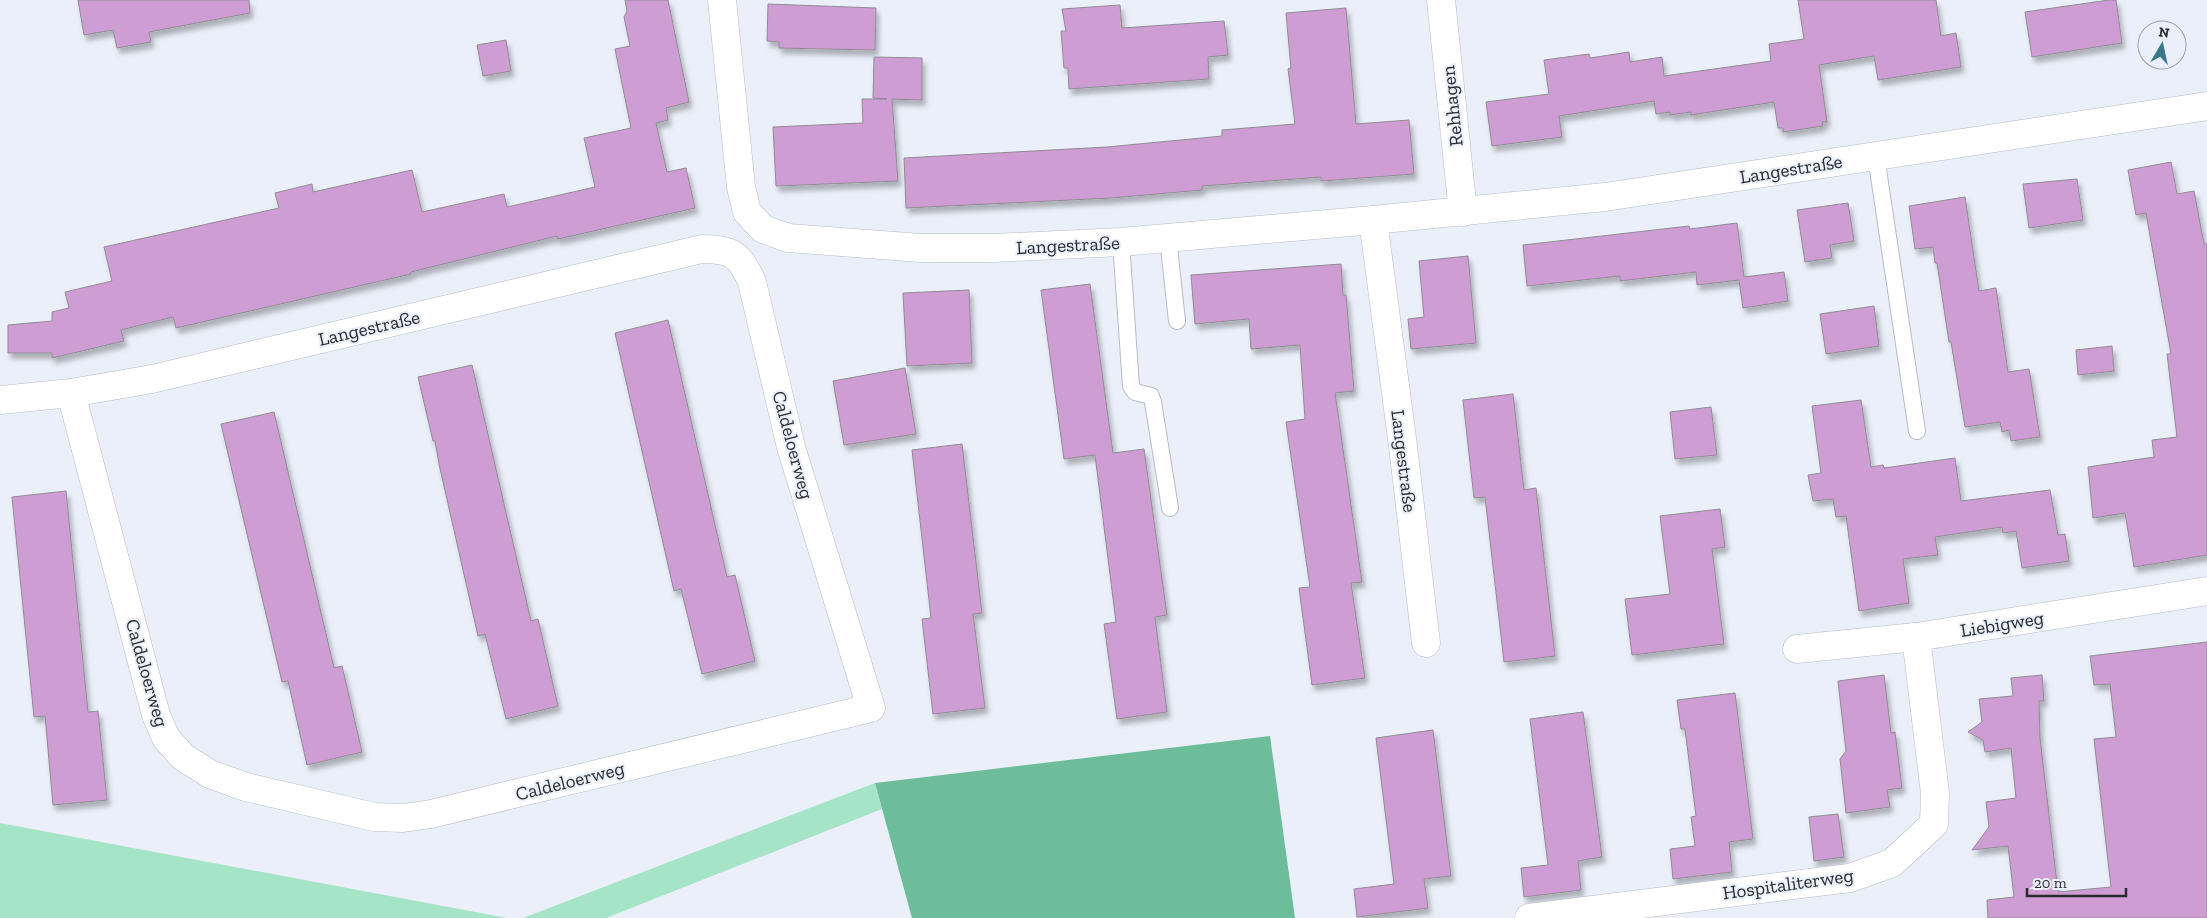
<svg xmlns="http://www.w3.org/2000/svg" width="2207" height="918" font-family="'Zilla Slab',serif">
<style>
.green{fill:#a6e4c8}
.forest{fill:#6dbd9b}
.building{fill:#cd9dd4;stroke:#928b93;filter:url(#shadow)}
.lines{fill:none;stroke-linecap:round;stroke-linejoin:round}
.lane-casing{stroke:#b7bbc4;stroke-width:18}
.street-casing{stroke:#b7bbc4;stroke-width:29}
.lane{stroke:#fff;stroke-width:16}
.street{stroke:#fff;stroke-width:28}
.labels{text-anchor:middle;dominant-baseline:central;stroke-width:4;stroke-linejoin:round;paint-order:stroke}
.street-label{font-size:19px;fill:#292b2e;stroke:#ebeff9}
</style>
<defs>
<filter id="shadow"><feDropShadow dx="3" dy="5.5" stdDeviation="2.5" flood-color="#0004"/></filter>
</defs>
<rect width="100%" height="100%" fill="#ebeff9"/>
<g class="green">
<path d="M875,783L882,809L606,918H523Z"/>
<path d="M0,823L507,918H0Z"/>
</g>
<path class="forest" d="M1270,736L1295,918H912L875,783Z"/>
<g class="building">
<path d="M78,0H249L250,13L149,32L151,42L117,48L113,30L84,35Z"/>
<path d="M625,0H668L689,102L666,108L668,120L656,123L667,172L686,168L695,208L558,239L557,236L411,272V274L176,328L173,317L121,330L124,341L52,358V353H8V325L52,321V312L69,308L65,292L112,281L104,247L279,208L275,193L312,184L313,192L412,170L422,212L504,194L507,207L595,187L584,138L631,128L615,49L630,46L624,17L627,11Z"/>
<path d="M1798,0H1936L1941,36L1956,33L1961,67L1878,80L1874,56L1819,65L1827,122H1822L1823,126L1783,132V128H1778L1774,102L1691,115V112L1670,115V112L1656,114L1654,101L1559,116L1562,137L1492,146L1486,102L1549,94L1544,60L1589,54L1590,58L1629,52L1630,62L1662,57L1664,76L1771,61L1769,44L1804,39Z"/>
<path d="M2109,0H2116L2122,43L2032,57L2025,12Z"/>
<path d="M768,4L876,8L875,50L779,48V42L767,41Z"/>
<path d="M1120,5L1122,28L1224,21L1228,55L1208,57L1209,79L1069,89L1068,68H1064L1061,31H1066L1062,9Z"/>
<path d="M1346,8L1356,124L1409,120L1414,174L1321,181V177L1202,186V190L1111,198L906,208L904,158L1107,147L1222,136V130L1295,124L1288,69L1291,68L1286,13Z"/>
<path d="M506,40L511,71L483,76L477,45Z"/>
<path d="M874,57L922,58V100L892,99L898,181L776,186L773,127L863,123L862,99H887L873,98Z"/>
<path d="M2171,162L2177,194L2194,191L2204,244H2207V555L2134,567L2125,513L2093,518L2088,467L2154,457L2152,440L2177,437L2167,354H2171L2146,213L2136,215L2128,170Z"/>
<path d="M2077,179L2083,220L2029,228L2023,184Z"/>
<path d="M1965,197L1979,291L1996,288L2008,372L2029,369L2040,437L2011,441L2009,430L2002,432L2000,422L1965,427L1951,342H1949L1937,263H1935L1933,247L1915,249L1909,206Z"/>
<path d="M1848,203L1854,241L1830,245L1832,258L1805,262L1797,210Z"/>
<path d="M1737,223L1744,277L1784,272L1788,301L1743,308L1739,280L1697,285L1696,272L1620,281V276L1527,286L1523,245L1689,226L1690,229Z"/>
<path d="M1468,256L1476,343L1411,349L1408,319L1424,317L1419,261Z"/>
<path d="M1341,264L1343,295H1346L1354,391L1335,393L1362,582L1351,583L1365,678L1312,685L1299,588L1310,587L1286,422L1305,419L1300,345L1251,349L1249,319L1195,324L1191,275Z"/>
<path d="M1090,284L1113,453L1144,449L1167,615L1155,617L1167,712L1117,719L1104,624L1116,622L1095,455L1064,459L1041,290Z"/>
<path d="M969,290L972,363L907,366L903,293Z"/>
<path d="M1874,306L1879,346L1826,354L1820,314Z"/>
<path d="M668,320L727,577L735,575L755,661L702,674L681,589L674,591L615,333Z"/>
<path d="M2112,346L2114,371L2078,375L2076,350Z"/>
<path d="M472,365L531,621L538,619L558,706L506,719L485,634L478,636L439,464L435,441H433L418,377Z"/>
<path d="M905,368L916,434L844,445L833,381Z"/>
<path d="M1513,394L1524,490L1536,488L1555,656L1504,662L1485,497L1474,498L1463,400Z"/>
<path d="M1861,400L1871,467L1883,465L1884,468L1955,458L1961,501L2050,490L2058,535L2065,534L2069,561L2022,568L2016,531L2003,533L2002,527L1935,537L1938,555L1903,559L1909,603L1859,611L1846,516L1836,517L1833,499L1813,501L1808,475L1821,473L1812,406Z"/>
<path d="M1711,407L1717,455L1675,459L1670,412Z"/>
<path d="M274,412L334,668L342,666L362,752L307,765L288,681L282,682L221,424Z"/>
<path d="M962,444L982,613L973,614L985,708L933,714L922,619L931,618L912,450Z"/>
<path d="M66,491L88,712L98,711L107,800L53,805L45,716L34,717L12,497Z"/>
<path d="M1720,509L1725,547L1712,549L1724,644L1632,655L1625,599L1670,594L1660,516Z"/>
<path d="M2207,642V918H1988L1987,900L2014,897L2008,846L1972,850L1989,827L1986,802L2016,798L2011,748L1985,752L1983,740L1968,732L1982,722L1979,699L2013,696L2011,678L2042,675L2044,701H2039L2040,738L2058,892L2111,887L2094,739L2116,737L2110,684L2094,685L2090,656Z"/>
<path d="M1884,675L1891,733L1895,732L1902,788L1887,790L1890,807L1846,813L1840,759L1846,751L1838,681Z"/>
<path d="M1735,693L1753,839L1729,842L1732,872L1673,879L1670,849L1695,846L1691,817L1696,816L1685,729H1681L1677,700Z"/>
<path d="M1583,712L1602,857L1578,861L1581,890L1524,897L1521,868L1548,865L1530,719Z"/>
<path d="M1433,730L1451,876L1424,879L1428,908L1357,917L1354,889L1394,884L1376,738Z"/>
<path d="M1838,814L1844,857L1814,861L1809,817Z"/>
</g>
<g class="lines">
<g class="lane-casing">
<g id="lane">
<path d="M1876,156L1917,431"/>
<path d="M1168,238L1177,321"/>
<path d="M1121,242L1131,386L1135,392L1151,396L1153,402L1170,508"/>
</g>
</g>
<g class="street-casing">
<g id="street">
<path d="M722,0L741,187L747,212L763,229L788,238L921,248H994L1121,242L1373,220L1605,197L2207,106"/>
<path d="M1441,0L1463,212"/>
<path d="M1373,220L1403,446L1426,643"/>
<path d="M0,400L71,393L152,379L702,249C731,249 740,254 752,282L791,447L871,708L431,814L403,818L374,817L246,787L210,774L183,757L166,738L156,715L71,393"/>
<path d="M1797,649L1916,637L2207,591"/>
<path d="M1529,918L1850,878L1892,863L1934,824L1935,793L1916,637"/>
</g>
</g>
<use href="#lane" class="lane"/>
<use href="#street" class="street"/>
</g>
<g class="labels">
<g class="street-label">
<text transform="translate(1452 106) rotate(-96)">Rehhagen</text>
<text transform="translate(1791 169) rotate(-9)">Langestraße</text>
<text transform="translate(1068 245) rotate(-3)">Langestraße</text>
<text transform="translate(369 328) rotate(-13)">Langestraße</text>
<text transform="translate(793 445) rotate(75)">Caldeloerweg</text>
<text transform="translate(1404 461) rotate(83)">Langestraße</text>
<text transform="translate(2002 624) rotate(-9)">Liebigweg</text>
<text transform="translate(147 673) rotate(74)">Caldeloerweg</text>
<text transform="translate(570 781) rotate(-14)">Caldeloerweg</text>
<text transform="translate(1788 884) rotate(-8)">Hospitaliterweg</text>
</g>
</g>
<g transform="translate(2162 45) rotate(9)"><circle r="24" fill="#ebeff9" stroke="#9da1a8"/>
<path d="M0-4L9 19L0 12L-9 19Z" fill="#38788c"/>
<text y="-8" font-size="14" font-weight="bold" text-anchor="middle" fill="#292b2e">N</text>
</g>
<path d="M2027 888v8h99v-8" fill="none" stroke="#292b2e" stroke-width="2.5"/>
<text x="2034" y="888" font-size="15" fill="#292b2e" stroke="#ebeff9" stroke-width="4" paint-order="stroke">20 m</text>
</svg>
